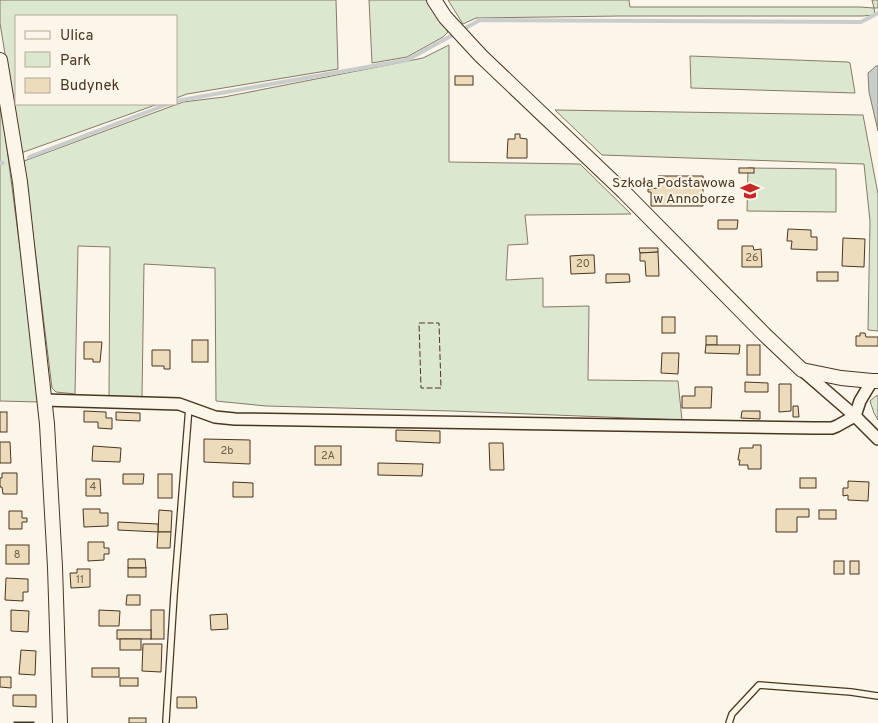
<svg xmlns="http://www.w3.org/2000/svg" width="878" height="723" font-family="Overpass,sans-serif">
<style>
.green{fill:#dce7d0;stroke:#887966}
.water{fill:#c9cecd;stroke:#887966}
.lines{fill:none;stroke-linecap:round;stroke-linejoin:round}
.stream{stroke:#c9cecd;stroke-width:4}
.building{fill:#ecdcbc;stroke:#4a3520}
.service-casing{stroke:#4a3520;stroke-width:8}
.minor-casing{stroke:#4a3520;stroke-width:14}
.tertiary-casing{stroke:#4a3520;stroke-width:16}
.service{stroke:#fbf6e9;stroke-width:5.5}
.minor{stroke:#fbf6e9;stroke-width:11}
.tertiary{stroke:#fbf6e9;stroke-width:14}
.fence{stroke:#4a3520;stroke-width:1;stroke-dasharray:6 2.5;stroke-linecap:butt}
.labels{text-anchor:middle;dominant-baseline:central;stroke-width:4;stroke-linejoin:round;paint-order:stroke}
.number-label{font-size:11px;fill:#725f47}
.poi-label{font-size:14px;fill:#4a3520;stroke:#fbf6e9;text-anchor:end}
</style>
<rect width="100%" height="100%" fill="#fbf6e9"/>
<g class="green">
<path d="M0,0H336L338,69L187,94L176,98V16H16V104H158L21,153L0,23Z"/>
<path d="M369,0H427L448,32L443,37L407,57L372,63Z"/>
<path d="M448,0H629L630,7H860L874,8L872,0H878V8H874L875,15L862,16H620L476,18L463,24Z"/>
<path d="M449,45V162L580,164L631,214L525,215L528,244L508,245L506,280L543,278V307L589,306L588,380L678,381L682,420L452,411L266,406L216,401L215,268L144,264L142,397L109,396L110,247L78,246L75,394L56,392L52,388L24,161L183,102L224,97L423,58Z"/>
<path d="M690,56L848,62L850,63L855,93L691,88Z"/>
<path d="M0,95L40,402L0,401Z"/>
<path d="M555,110L863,115L878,194V331L868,330L870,221L864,164L602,155Z"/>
<path d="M748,168L836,169V212L747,211Z"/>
<path d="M876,396H878V420L874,413L870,401Z"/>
</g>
<path class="water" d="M876,66H878V131L869,92L868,73Z"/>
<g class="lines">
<g class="stream">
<path d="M176,101L407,60L480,20L861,22L878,13"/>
<path d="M29,157L168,104"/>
<path d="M0,163H3"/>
</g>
</g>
<g class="building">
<rect x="455" y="76" width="18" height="9"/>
<path d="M515,134H520V138L527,139V158H507L508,139H515Z"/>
<rect x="739" y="168" width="15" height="5"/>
<path d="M658,176H703V206H651V192H648V189L658,188Z"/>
<path d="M718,220H738L737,229H718Z"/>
<path d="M788,229L811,230V237H817V250L791,249L792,241H787Z"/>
<path d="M843,238L865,239L864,267L842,266Z"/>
<path d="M742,246H753L754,250L761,249L762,267H742Z"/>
<path d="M639,248H658V252L640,253Z"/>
<path d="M658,252L659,276H646L645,261H640V253Z"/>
<path d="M586,255H594L595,273L571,274L570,256Z"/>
<rect x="817" y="272" width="21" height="9"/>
<path d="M606,274H629L630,282L606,283Z"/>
<rect x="662" y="317" width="13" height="16"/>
<path d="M860,333H865L866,337H878V346H856V336H860Z"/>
<rect x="706" y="336" width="11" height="9"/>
<rect x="192" y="340" width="16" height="22"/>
<path d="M84,342H102L100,362H93V359H84Z"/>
<path d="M706,345H740L739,354L705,353Z"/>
<rect x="747" y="345" width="13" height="30"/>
<path d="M152,350H170V369H164V366H152Z"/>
<path d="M662,353H679L678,374L661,373Z"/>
<path d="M745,382L768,383V392H745Z"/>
<path d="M779,384H791V411L779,412Z"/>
<path d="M695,387H712L711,408H682V396H695Z"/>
<path d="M793,406H798L799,417H793Z"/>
<path d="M84,411L106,412V418H112V429L98,428V422H84Z"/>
<path d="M742,411H760V419L741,418Z"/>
<rect x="0" y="412" width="7" height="20"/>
<path d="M116,412L140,413V421L116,420Z"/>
<path d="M396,430L440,431V443L396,441Z"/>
<path d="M204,439L250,440V464L204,462Z"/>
<path d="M0,442H10L11,463H0Z"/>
<path d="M489,443H503L504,470H490Z"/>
<path d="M753,445H761V469H748V465H739L740,460H738L740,448H753Z"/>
<path d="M93,446L121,448L120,462L92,461Z"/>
<rect x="315" y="446" width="26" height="19"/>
<path d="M378,463L423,464L422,476L378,475Z"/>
<path d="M2,473H17V494H3L2,487H0V478H2Z"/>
<path d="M123,474H144L143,484H123Z"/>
<rect x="158" y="474" width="14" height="24"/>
<rect x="800" y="478" width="16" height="10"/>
<path d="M86,479H100L101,496H86Z"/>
<path d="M848,481L869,482L868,501L848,500V495L843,496V488H848Z"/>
<path d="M233,482L253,483V497H233Z"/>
<path d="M83,509H100V513H108V526L84,527Z"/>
<path d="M776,509H809V517H797V532H776Z"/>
<path d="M159,510L172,511L171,532H158Z"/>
<rect x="819" y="510" width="17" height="9"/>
<path d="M9,511H22V518H27V522H22V529H9Z"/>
<path d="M118,522L158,524V532L118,530Z"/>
<path d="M158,532H171L170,548H157Z"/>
<path d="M88,542H104V548H109V554H104V560L88,561Z"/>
<rect x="6" y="545" width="23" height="19"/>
<path d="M128,559H145L146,568H128Z"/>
<rect x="834" y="561" width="10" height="13"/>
<rect x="850" y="561" width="9" height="13"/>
<rect x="128" y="568" width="18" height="9"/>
<path d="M77,569H90V587L71,588L70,573H77Z"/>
<path d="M6,578L28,579V592H23V601L5,600Z"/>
<path d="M127,595H140V605H126Z"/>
<path d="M11,610L29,611L28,632L11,631Z"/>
<path d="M99,610L120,611L119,626H99Z"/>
<rect x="151" y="610" width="13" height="29"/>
<path d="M227,614L228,629L211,630L210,615Z"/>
<rect x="117" y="630" width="34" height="9"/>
<rect x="120" y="639" width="21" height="11"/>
<path d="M143,644H162L161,672L142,671Z"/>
<path d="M21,650L36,651L35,675L19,674Z"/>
<rect x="92" y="668" width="27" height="9"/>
<path d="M0,677H11V688L0,687Z"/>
<rect x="120" y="678" width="18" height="8"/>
<path d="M13,695H36V707L13,706Z"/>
<path d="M177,697H196L197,708H177Z"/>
<rect x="129" y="718" width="17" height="5"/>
<rect x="14" y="722" width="20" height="1"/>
</g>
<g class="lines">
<g class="service-casing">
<g id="service">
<path d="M166,721L174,595L189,407"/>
<path d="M729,723L732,714L759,685L851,692L878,696"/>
</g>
</g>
<g class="minor-casing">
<g id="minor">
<path d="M802,370L855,416L878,439"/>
<path d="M44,400L179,404L215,417L235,419L813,428H832L837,426L855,416L860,401L872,381"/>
</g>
</g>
<g class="tertiary-casing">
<g id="tertiary">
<path d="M434,0L445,17L481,56L624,192L764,334L802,370L841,378L872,381H878"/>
<path d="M0,60L20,182L47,424L55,567L60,723"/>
</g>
</g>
<use href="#service" class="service"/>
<use href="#minor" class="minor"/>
<use href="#tertiary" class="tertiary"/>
<path class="fence" d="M419,323H439L441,388H421Z"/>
</g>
<defs>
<g id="school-bare" transform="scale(1.5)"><path d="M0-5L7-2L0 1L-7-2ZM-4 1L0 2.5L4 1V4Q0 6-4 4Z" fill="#c62828" stroke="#fbf6e9" stroke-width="2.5" paint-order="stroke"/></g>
</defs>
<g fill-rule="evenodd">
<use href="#school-bare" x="750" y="191"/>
</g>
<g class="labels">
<g class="number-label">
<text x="752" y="258">26</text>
<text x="583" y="264">20</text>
<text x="227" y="451">2b</text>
<text x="328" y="456">2A</text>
<text x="93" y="487">4</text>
<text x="17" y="555">8</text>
<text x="80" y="580">11</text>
</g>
<g class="poi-label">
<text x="735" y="183">Szkoła Podstawowa<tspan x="735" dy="16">w Annoborze</tspan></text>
</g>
</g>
<rect x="15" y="15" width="162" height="90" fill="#fbf6e9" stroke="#b4a999"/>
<rect x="25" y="31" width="25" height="8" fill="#fbf6e9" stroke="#b4a999"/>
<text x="60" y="40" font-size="15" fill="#4a3520">Ulica</text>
<rect x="25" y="52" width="25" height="15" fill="#dce7d0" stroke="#b4a999"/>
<text x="60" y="65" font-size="15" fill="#4a3520">Park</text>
<rect x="25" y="78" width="25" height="15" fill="#ecdcbc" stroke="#b4a999"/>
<text x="60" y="90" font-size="15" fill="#4a3520">Budynek</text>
</svg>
